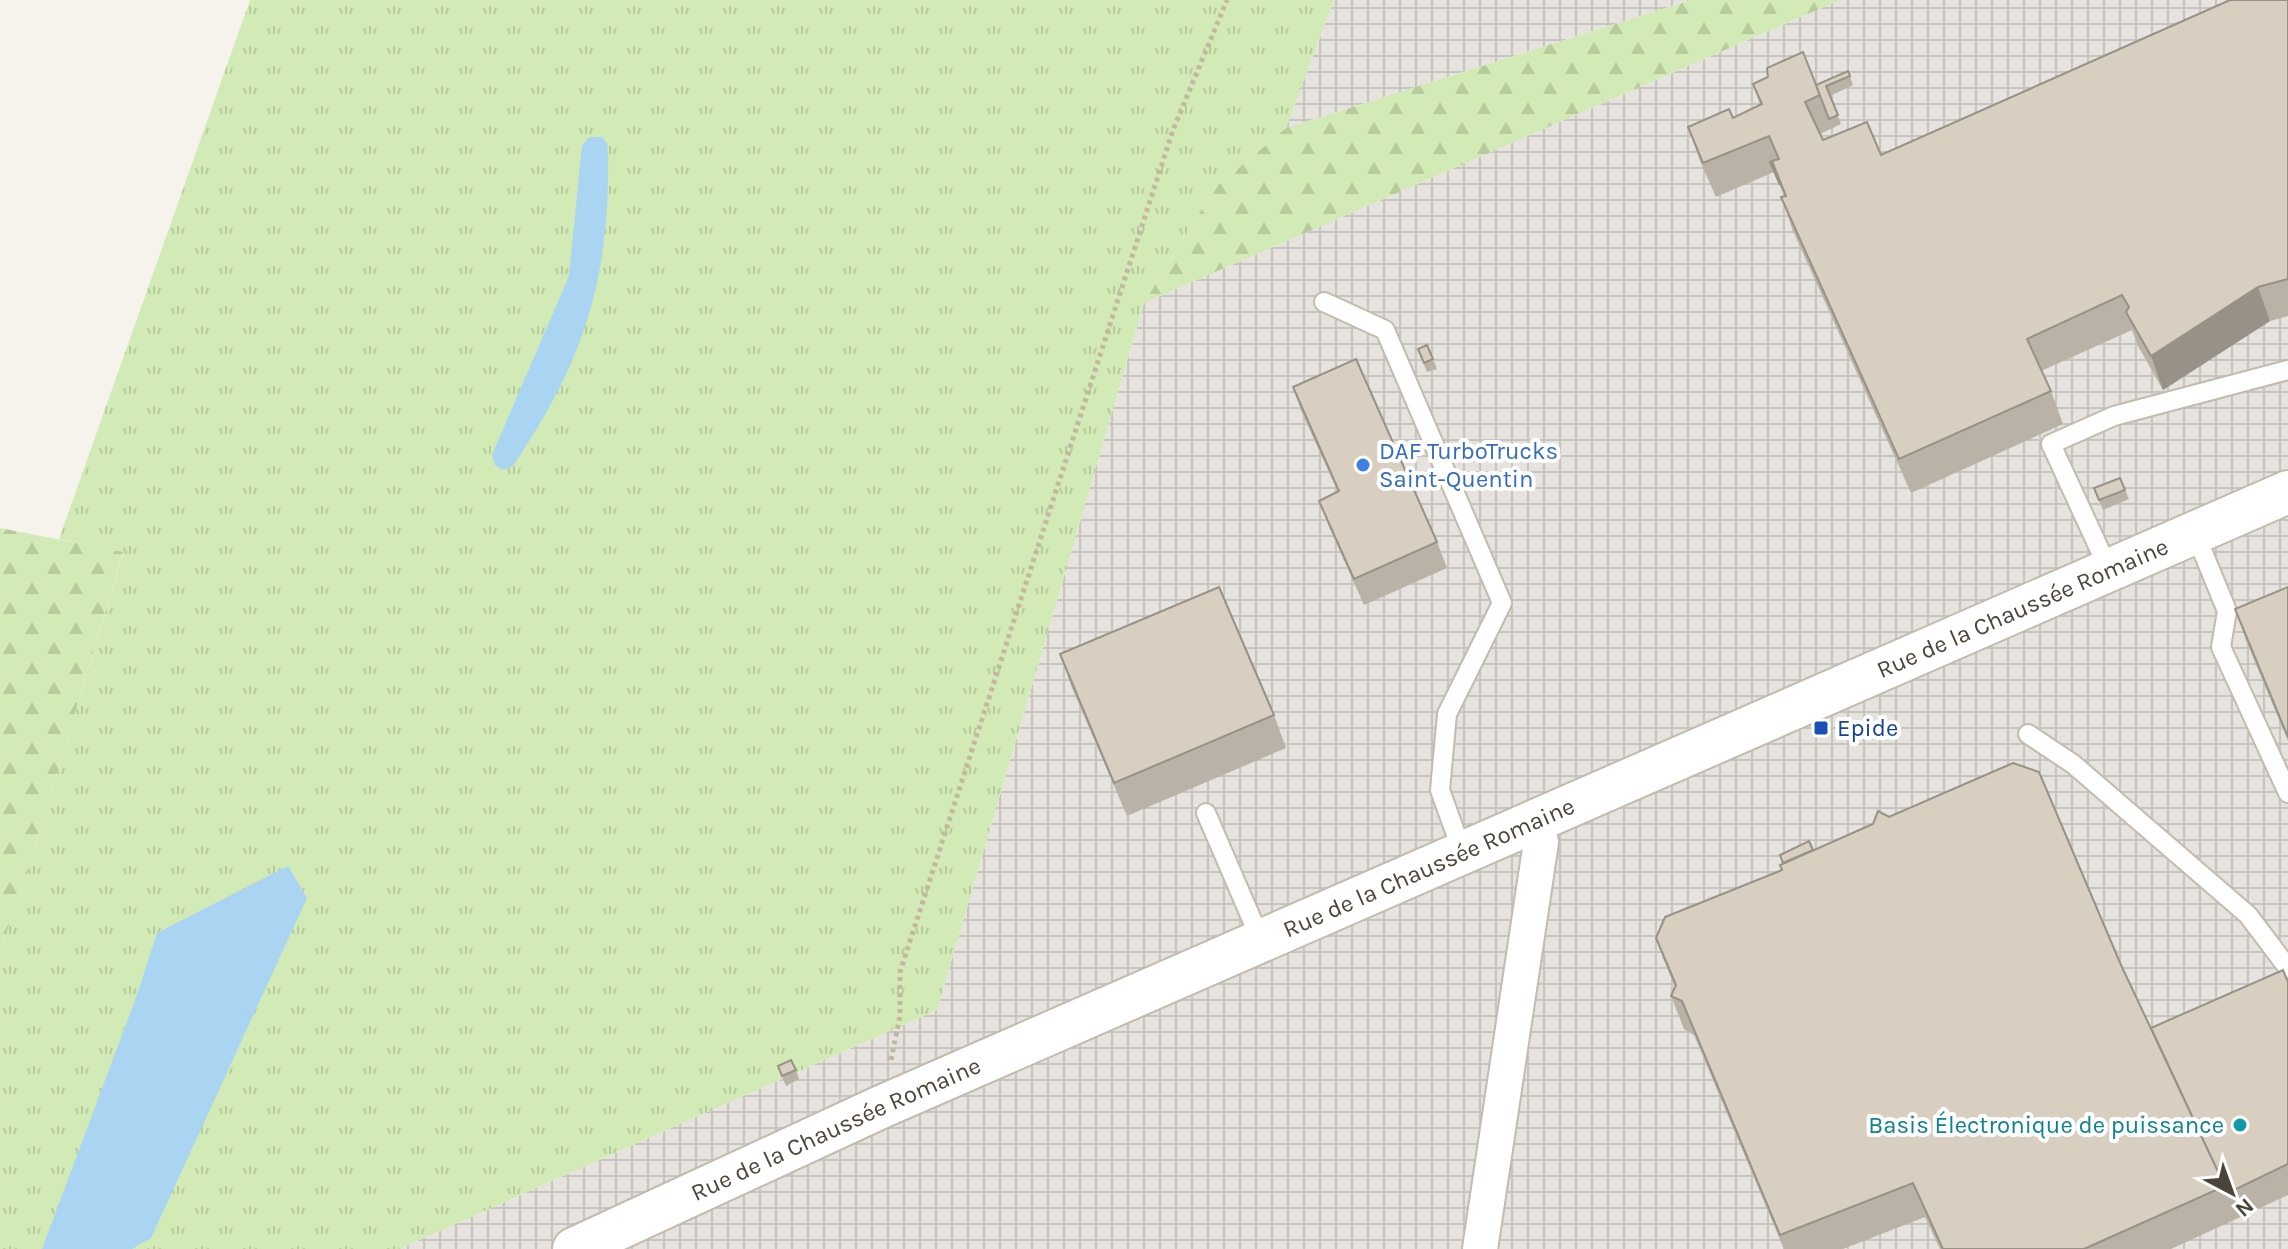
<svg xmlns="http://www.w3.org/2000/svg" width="2288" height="1249" font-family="Karla,sans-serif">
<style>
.industrial{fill:url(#industrial-grid)}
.grass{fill:url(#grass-tufts)}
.forest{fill:url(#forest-firs)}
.water{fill:#a9d4f2}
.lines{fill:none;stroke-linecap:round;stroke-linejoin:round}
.service-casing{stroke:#c2bbae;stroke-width:22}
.minor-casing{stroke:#c2bbae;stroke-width:38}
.tertiary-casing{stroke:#c2bbae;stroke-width:46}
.path{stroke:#c4b79f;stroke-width:5;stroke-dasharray:4 4;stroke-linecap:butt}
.service{stroke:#fff;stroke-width:18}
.minor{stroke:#fff;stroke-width:34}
.tertiary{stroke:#fff;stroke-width:42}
.wall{fill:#bab2a6}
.shaded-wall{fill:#979187}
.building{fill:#d8cfc1;stroke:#979187;stroke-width:2}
.shop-dot{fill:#3f7fe0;stroke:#fff;stroke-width:3}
.transit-dot{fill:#1a4fb4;stroke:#fff;stroke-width:3}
.culture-dot{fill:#0f9aa8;stroke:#fff;stroke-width:3}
.labels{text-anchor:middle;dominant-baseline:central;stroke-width:8;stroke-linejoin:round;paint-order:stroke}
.shop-label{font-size:24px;fill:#366cbe;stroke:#fff;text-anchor:start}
.street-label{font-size:24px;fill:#4b4439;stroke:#fff}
.transit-label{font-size:24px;fill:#164399;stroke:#fff;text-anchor:start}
.culture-label{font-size:24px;fill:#0d838f;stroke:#fff;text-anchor:end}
</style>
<defs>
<pattern id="industrial-grid" width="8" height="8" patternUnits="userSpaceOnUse" patternTransform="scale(2)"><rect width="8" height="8" fill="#e6e2dd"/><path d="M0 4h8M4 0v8" fill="none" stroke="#c7c3be"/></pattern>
<pattern id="grass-tufts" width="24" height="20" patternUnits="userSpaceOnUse" patternTransform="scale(2)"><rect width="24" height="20" fill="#d2eab5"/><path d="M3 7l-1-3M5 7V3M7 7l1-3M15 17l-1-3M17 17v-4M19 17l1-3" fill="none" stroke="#b6ca9c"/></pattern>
<pattern id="forest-firs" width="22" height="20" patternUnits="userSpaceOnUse" patternTransform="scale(2)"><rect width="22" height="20" fill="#d2eab5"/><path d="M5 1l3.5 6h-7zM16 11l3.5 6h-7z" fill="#b6ca9c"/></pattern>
</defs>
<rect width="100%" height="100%" fill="#f6f3ec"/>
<g class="industrial">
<path d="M1334,0H1691L1286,128Z"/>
<path d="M1840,0H2288V1249H399L937,1010L1144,303Z"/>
</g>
<path class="grass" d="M250,0H1334L1286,128L1214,189L1144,303L937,1010L399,1249H0V950L25,881L123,553L59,539Z"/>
<g class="forest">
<path d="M1691,0H1840L1144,303L1214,189L1286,128Z"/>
<path d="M0,528L123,552L25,881L0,950Z"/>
</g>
<g class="water">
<path d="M589,137H602L607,143L608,152C610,280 584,362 512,467L502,470L495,465L492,455L569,276L582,146Z"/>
<path d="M288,866L307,898L151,1238L132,1249H42L137,995L157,933Z"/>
</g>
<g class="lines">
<g class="service-casing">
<g id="service">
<path d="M1324,302L1385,330L1502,603L1447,714L1440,790L1463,854"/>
<path d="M2195,533L2227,611L2221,647L2288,793"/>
<path d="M2109,570L2051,444L2114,416L2288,370"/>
<path d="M2028,734L2073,764L2248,915L2288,968"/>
<path d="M1206,813L1262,943"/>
</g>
</g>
<g class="minor-casing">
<path id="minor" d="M1480,1249L1541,842L1536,822"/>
</g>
<g class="tertiary-casing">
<g id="tertiary">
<path id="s1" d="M574,1249L881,1107L2288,492"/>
</g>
</g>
<path class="path" d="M891,1060L900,1016V972L1173,130L1227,0"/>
<use href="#service" class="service"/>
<use href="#minor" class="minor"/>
<use href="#tertiary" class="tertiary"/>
</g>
<g class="wall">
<path d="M2288,0V316L2270,321L2163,390L2138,346L2132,330L2041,371L2051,391L2063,424L1911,493L1793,231L1781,197L1784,196L1774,172L1716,197L1700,161L1688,127L1733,118L1760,105L1753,84L1816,85L1848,71L1853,85L1830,96L1841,124L1820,134L1823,140L1881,155Z"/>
<path d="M1418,349L1433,359L1437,369L1427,372Z"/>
<path d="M1293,387L1437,542L1447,568L1364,605L1329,527L1319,501L1338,492L1302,413Z"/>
<path d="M2120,478L2129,499L2103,510L2094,488Z"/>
<path d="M2288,587V741L2247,643L2235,609Z"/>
<path d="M1060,654L1274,715L1286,748L1127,816L1072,688Z"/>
<path d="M1813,850L2121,965L2151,1028L2288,982V1195L2171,1249H1940L1925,1217L1843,1249H1784L1694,1035L1684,1029L1671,996L1675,987L1662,956L1782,870L1783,864L1780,855Z"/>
<path d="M778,1066L796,1070L799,1079L786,1086Z"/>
</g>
<path class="shaded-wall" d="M2258,287L2270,321L2163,390L2151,356Z"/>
<g class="building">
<path d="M2230,0H2288V279L2258,287L2151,356L2126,312L2129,307L2122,295L2027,339L2051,391L1899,459L1781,197L1786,196L1772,161L1779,159L1769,136L1703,163L1688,127L1729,109L1733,118L1762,104L1753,84L1768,77L1767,68L1803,52L1820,95L1805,102L1823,140L1867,122L1881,155Z"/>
<path d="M1848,71L1850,76L1826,86L1838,115L1829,119L1816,85Z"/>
<path d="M1770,162H1772L1780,185Z"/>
<path d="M1427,345L1433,359L1424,363L1418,349Z"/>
<path d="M1356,359L1437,542L1354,579L1319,501L1339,491L1293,387Z"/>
<path d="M2120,478L2125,490L2099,500L2094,488Z"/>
<path d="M1219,587L1274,715L1114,783L1060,654Z"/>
<path d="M2288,587V737L2235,609Z"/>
<path d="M2013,763L2039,772L2121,965L2225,1186L2084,1249H1943L1913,1183L1780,1235L1682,1001L1671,996L1676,985L1656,938L1665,917L1782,870L1780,865L1873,824L1878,811L1889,817Z"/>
<path d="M1809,841L1813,850L1783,863L1780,855Z"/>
<path d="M2283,970L2288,982V1164L2228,1193L2151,1028Z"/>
<path d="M791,1060L796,1070L782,1076L778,1066Z"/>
</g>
<circle class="shop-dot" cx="1363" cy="465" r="8"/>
<rect class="transit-dot" x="1813" y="720" width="16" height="16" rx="4"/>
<circle class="culture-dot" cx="2240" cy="1125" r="8"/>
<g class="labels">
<g class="shop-label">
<text x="1379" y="451">DAF TurboTrucks<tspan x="1379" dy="28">Saint-Quentin</tspan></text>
</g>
<g class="street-label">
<text stroke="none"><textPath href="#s1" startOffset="1584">Rue de la Chaussée Romaine</textPath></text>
<text stroke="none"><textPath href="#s1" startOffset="936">Rue de la Chaussée Romaine</textPath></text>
<text stroke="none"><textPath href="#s1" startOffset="288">Rue de la Chaussée Romaine</textPath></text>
</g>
<g class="transit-label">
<text x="1837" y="728">Epide</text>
</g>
<g class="culture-label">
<text x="2224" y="1125">Basis Électronique de puissance</text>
</g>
</g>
<g transform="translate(2232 1193) rotate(139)" stroke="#ffffff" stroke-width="6" paint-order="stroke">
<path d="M0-6L14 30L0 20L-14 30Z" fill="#4b4439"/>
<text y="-12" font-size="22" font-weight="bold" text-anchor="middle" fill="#4b4439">N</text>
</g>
</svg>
